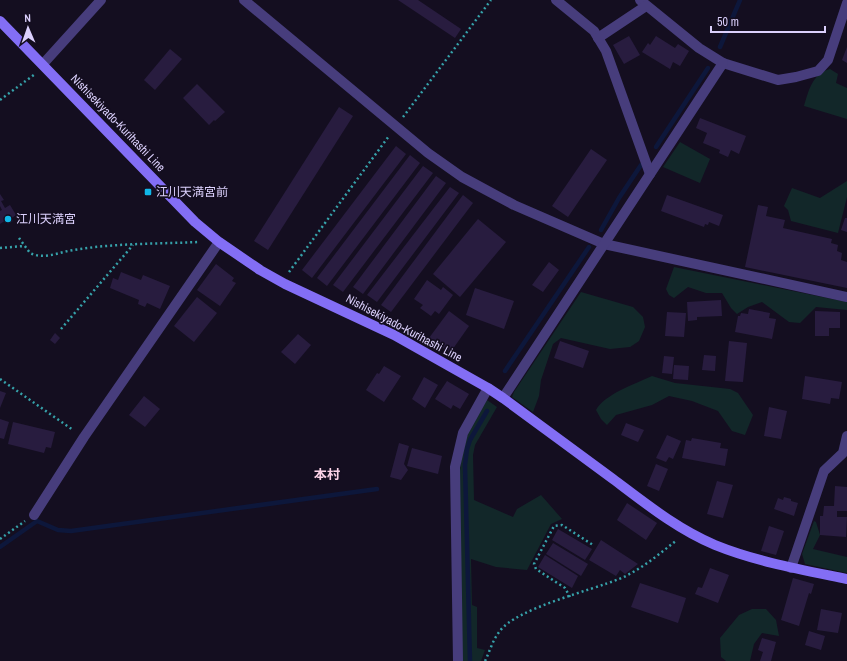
<svg xmlns="http://www.w3.org/2000/svg" width="847" height="661" font-family="'Archivo Narrow','Noto Sans JP',sans-serif">
<style>
.green{fill:#122729}
.lines{fill:none;stroke-linecap:round;stroke-linejoin:round}
.stream{stroke:#0d173b;stroke-width:4.5}
.building{fill:#281c3f}
.path{stroke:#36a2aa;stroke-width:2.5;stroke-dasharray:2 3;stroke-linecap:butt}
.street{stroke:#473d7c;stroke-width:10}
.secondary{stroke:#836ef5;stroke-width:10}
.poi-dot{fill:#10b7e8;stroke:#140e20;stroke-width:1.5}
.labels{text-anchor:middle;dominant-baseline:central;stroke-width:3.5;stroke-linejoin:round;paint-order:stroke}
.street-label{font-size:12px;fill:#dbd0fc;stroke:#140e20}
.poi-label{font-size:12px;fill:#dbd0fc;stroke:#140e20;text-anchor:start}
.neighbourhood-label{font-size:13px;font-weight:bold;fill:#fcd2e7;stroke:#140e20}
</style>
<rect width="100%" height="100%" fill="#140e20"/>
<g class="green">
<path d="M830,69L838,74L836,83L847,88V119L804,106C809,90 812,74 830,69Z"/>
<path d="M680,142L710,159L700,183L663,167Z"/>
<path d="M847,181V197L838,233L791,221L788,210L784,206L792,188L820,198Z"/>
<path d="M674,267L847,302V310L816,307L800,323L789,322L762,302L748,307L737,314L731,308L722,293H706L688,287L674,298L669,295L666,289Z"/>
<path d="M581,292L633,307L643,317L645,327L639,341L630,347L610,349L561,338L553,344L541,380L539,396L533,412L512,397L514,392Z"/>
<path d="M652,376L675,383L730,389L738,393L753,415L745,435L732,431L718,411L692,401L669,396L652,405L616,415L607,425L601,419L596,410C605,394 635,384 652,376Z"/>
<path d="M487,400L497,407L475,445L473,455L474,500L513,517L517,509L541,495L562,519L551,524L527,570L496,567L471,559L472,605L477,607V648L485,650L481,661H462L459,482C460,470 461,457 464,445C468,429 478,414 487,400Z"/>
<path d="M814,521L816,522L820,535L813,549L847,557V573L805,564L802,554Z"/>
<path d="M752,609H766L776,620L779,636L762,633L754,644L750,661H726L721,657L720,638L739,615Z"/>
</g>
<g class="lines">
<g class="stream">
<path d="M720,47L740,0"/>
<path d="M656,147L708,68"/>
<path d="M601,230L619,198L641,165"/>
<path d="M505,371L589,247"/>
<path d="M0,547L37,521L58,530L71,531L377,489"/>
<path d="M470,661L465,465L467,449L470,440L487,411"/>
</g>
</g>
<g class="building">
<path d="M398,0H418L461,29L455,38Z"/>
<path d="M629,36L640,55L624,64L613,45Z"/>
<path d="M656,36L675,48L678,44L689,51L680,66L673,62L670,69L642,52L648,43L650,45Z"/>
<path d="M847,47V63L842,60Z"/>
<path d="M170,49L182,59L155,90L144,80Z"/>
<path d="M197,84L225,112L215,121L214,120L209,125L183,98Z"/>
<path d="M339,107L353,116L268,250L254,241Z"/>
<path d="M700,118L746,136L739,154L731,150L728,157L719,153L720,150L703,143L707,133L696,128Z"/>
<path d="M396,146L406,154L312,278L302,270Z"/>
<path d="M591,149L607,160L568,217L552,206Z"/>
<path d="M410,155L420,163L327,286L317,278Z"/>
<path d="M423,166L433,173L343,292L333,285Z"/>
<path d="M436,176L446,183L363,294L353,287Z"/>
<path d="M450,187L459,193L377,302L367,295Z"/>
<path d="M0,194L4,200L1,201L5,208L10,205L16,215L12,218L13,221L8,224L6,220L0,224V211L2,210L0,206Z"/>
<path d="M463,195L473,203L391,312L381,305Z"/>
<path d="M667,195L723,215L719,226L709,222L708,225L705,224L704,227L661,211Z"/>
<path d="M758,205L768,207L766,216L785,220L783,228L832,239L831,243L838,245L837,251L842,253L841,260L847,262V288L745,267Z"/>
<path d="M845,218H847V232L841,230Z"/>
<path d="M478,219L506,242L460,297L433,274Z"/>
<path d="M549,262L559,270L543,292L532,285Z"/>
<path d="M216,264L234,278L232,281L236,283L220,306L197,290Z"/>
<path d="M121,272L141,280L143,275L170,286L160,309L147,303L145,307L138,304L139,300L110,288L113,278L118,280Z"/>
<path d="M427,280L441,290L443,287L453,295L439,314L435,311L431,316L420,308L423,305L414,299Z"/>
<path d="M475,288L514,301L504,329L466,315Z"/>
<path d="M197,297L217,313L194,342L174,326Z"/>
<path d="M721,300L722,316L697,317V320L688,321L687,302Z"/>
<path d="M749,309L770,313L769,318L776,319L772,339L735,332L738,316H740L741,313L748,314Z"/>
<path d="M449,311L469,326L450,353L429,338Z"/>
<path d="M815,311L840,312V328H829V336H815Z"/>
<path d="M667,312L686,313L684,337L665,336Z"/>
<path d="M55,333L60,338L55,344L50,340Z"/>
<path d="M298,334L311,345L295,364L281,352Z"/>
<path d="M560,341L589,351L583,368L554,358Z"/>
<path d="M729,341L747,343L743,382L725,381Z"/>
<path d="M704,355L716,356L715,371L702,370Z"/>
<path d="M664,356L674,357L672,374L662,373Z"/>
<path d="M674,365L689,366L688,380L673,379Z"/>
<path d="M384,366L401,376L384,402L366,390L377,373L379,374Z"/>
<path d="M805,376L842,382L839,399L831,398L830,404L802,399Z"/>
<path d="M424,377L438,385L425,408L412,399Z"/>
<path d="M447,381L469,394L460,409L453,405L451,409L435,399Z"/>
<path d="M0,391L6,393L0,408Z"/>
<path d="M144,396L160,409L145,427L129,415Z"/>
<path d="M769,407L787,411L781,439L764,436Z"/>
<path d="M0,419L9,422L4,439L0,438Z"/>
<path d="M13,422L55,432L51,448L46,447L44,453L8,444Z"/>
<path d="M626,423L644,430L638,442L621,435Z"/>
<path d="M667,435L681,441L673,459L669,457L666,462L656,458Z"/>
<path d="M692,438L721,443L720,448L728,449L725,466L682,458L686,440L691,441Z"/>
<path d="M399,443L409,446L404,464L408,470L401,480L390,477Z"/>
<path d="M412,448L442,456L438,474L407,466Z"/>
<path d="M656,464L668,469L659,491L647,486Z"/>
<path d="M717,481L733,485L723,518L707,514Z"/>
<path d="M835,486L847,487V511H837V517H847L846,537L820,535V516H823L824,506H834Z"/>
<path d="M784,497L791,499V501L798,503L794,516L774,509L778,498L783,500Z"/>
<path d="M627,503L657,523L646,540L617,520Z"/>
<path d="M769,526L784,531L776,555L761,551Z"/>
<path d="M558,529L592,549L585,560L552,540Z"/>
<path d="M601,540L638,564L625,574L620,570L616,576L589,560Z"/>
<path d="M553,543L588,564L581,576L546,554Z"/>
<path d="M545,555L578,576L572,588L538,567Z"/>
<path d="M710,568L729,575L718,603L695,594L698,587L702,588Z"/>
<path d="M793,578L814,584L811,594L809,593L799,626L781,620Z"/>
<path d="M640,583L686,598L678,623L631,607Z"/>
<path d="M821,609L842,613L838,633L817,630Z"/>
<path d="M809,631L825,636L821,650L805,645Z"/>
<path d="M762,638L776,642L771,661H760L763,652L758,650Z"/>
</g>
<g class="lines">
<g class="path">
<path d="M0,100L35,74"/>
<path d="M403,117L491,0"/>
<path d="M19,238L30,253C42,259 55,254 68,251C111,243 156,244 199,242"/>
<path d="M0,248L24,246"/>
<path d="M289,272L389,136"/>
<path d="M61,329L133,245"/>
<path d="M0,379L73,430"/>
<path d="M0,539L25,521"/>
<path d="M570,597L565,588L536,569L534,564L554,526L562,525L593,545"/>
<path d="M485,661C490,651 493,639 500,631C515,609 592,590 619,579C641,570 659,554 677,540"/>
</g>
<g class="street">
<path d="M244,0L428,153L462,177L514,205L604,244L847,297"/>
<path d="M556,0L594,31L606,51L650,174"/>
<path d="M640,0L699,48L723,63L778,80L796,77L818,71L828,60L847,3"/>
<path d="M598,38L646,6"/>
<path d="M43,64L101,0"/>
<path d="M503,398L723,63"/>
<path d="M34,515L84,437L219,242"/>
<path d="M791,568L824,471L843,453L847,436"/>
<path d="M458,661L455,467L463,433L488,388"/>
</g>
<path class="secondary" d="M0,21L195,222L219,242L260,270L285,284L394,335L488,388L503,398C540,425 576,452 613,479C645,503 677,529 715,545C757,562 803,570 847,579"/>
</g>
<g class="poi-dot">
<rect x="144" y="188" width="8" height="8" rx="2"/>
<circle cx="8" cy="219" r="4"/>
</g>
<g class="labels">
<g class="street-label">
<text transform="translate(118 123) rotate(46)">Nishisekiyado-Kurihashi Line</text>
<text transform="translate(404 328) rotate(28)">Nishisekiyado-Kurihashi Line</text>
</g>
<g class="poi-label">
<text x="156" y="192">江川天満宮前</text>
<text x="16" y="219">江川天満宮</text>
</g>
<g class="neighbourhood-label">
<text x="327" y="474">本村</text>
</g>
</g>
<g transform="translate(28 28) rotate(358)" stroke="#140e20" stroke-width="3" paint-order="stroke">
<path d="M0-3L7 15L0 10L-7 15Z" fill="#dbd0fc"/>
<text y="-6" font-size="11" font-weight="bold" text-anchor="middle" fill="#dbd0fc">N</text>
</g>
<path d="M711 26v6h114v-6" fill="none" stroke="#dbd0fc" stroke-width="2"/>
<text x="717" y="26" font-size="12" fill="#dbd0fc" stroke="#140e20" stroke-width="3" paint-order="stroke">50 m</text>
</svg>
